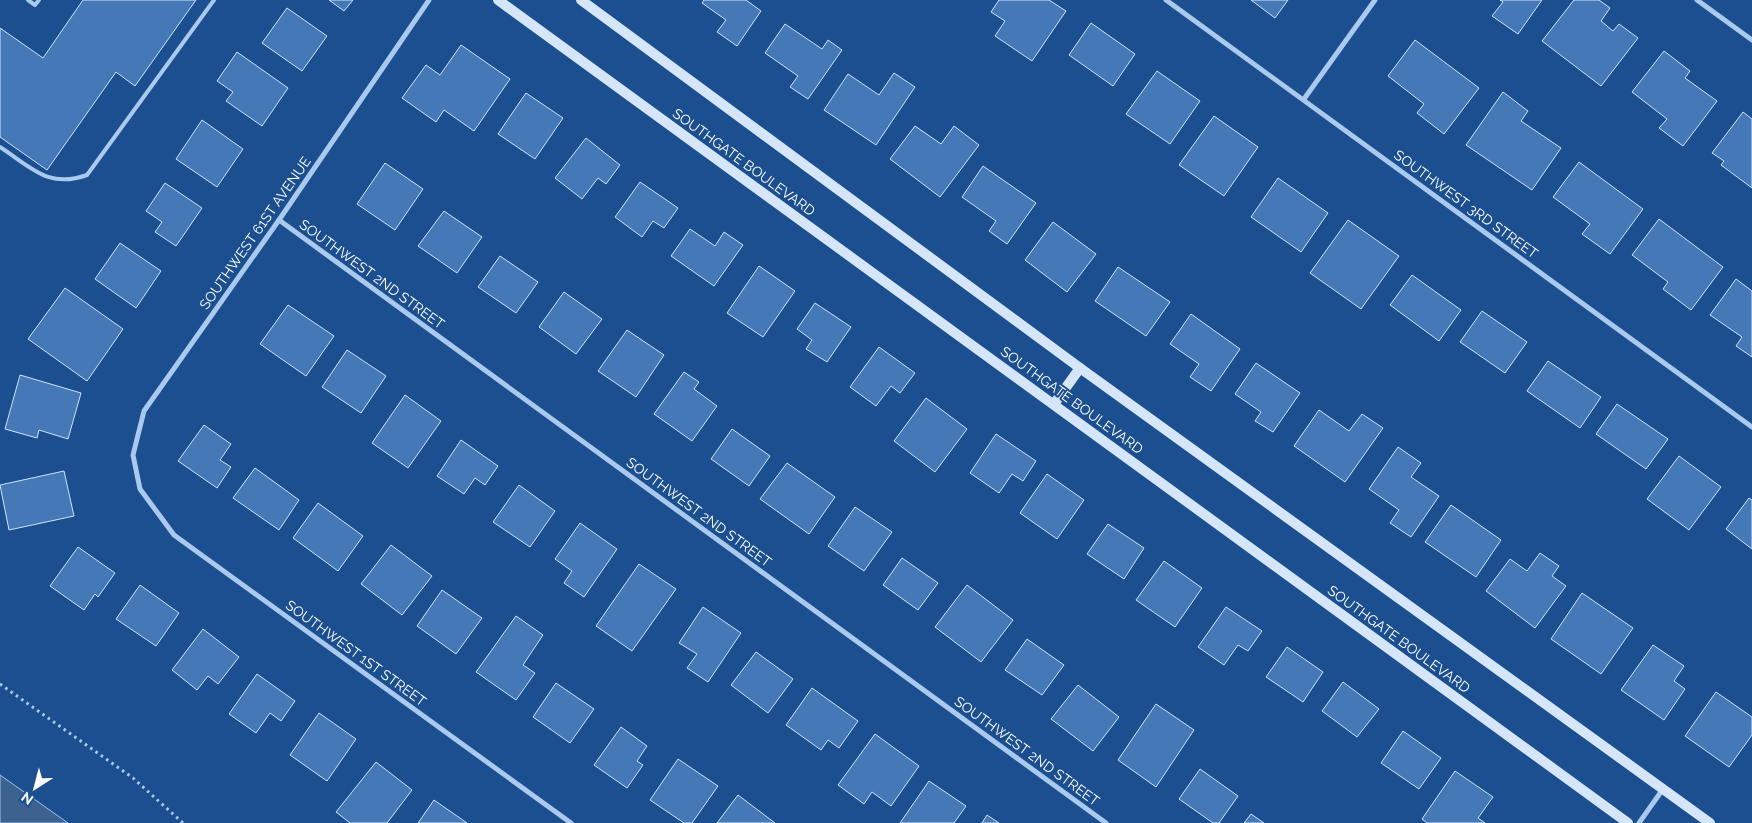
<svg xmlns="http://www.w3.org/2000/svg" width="1752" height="823" font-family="Raleway,sans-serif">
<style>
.water{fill:#3c6290;stroke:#9cc4f0}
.building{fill:#4478b7;stroke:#cfe3fa}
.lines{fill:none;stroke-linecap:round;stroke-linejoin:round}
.path{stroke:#a9c9ee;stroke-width:3;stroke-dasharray:2.5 4;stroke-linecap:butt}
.service{stroke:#a9c9ee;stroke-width:4}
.minor{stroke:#a9c9ee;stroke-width:5}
.secondary{stroke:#d6e6fa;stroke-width:10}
.labels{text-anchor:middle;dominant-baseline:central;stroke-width:4;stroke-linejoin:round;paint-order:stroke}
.street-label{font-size:14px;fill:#fff;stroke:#1b4f8f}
</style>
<rect width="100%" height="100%" fill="#1b4f8f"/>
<path class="water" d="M0,775L68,823H0Z"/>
<g class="building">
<path d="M83,0H196L135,86L116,72L47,170L0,137V28L43,58Z"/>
<path d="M329,0H353L344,11Z"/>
<path d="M704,0H746L761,11L737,46L717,32L726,20L702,3Z"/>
<path d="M999,0H1049L1066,11L1032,61L995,36L1005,21L991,12Z"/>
<path d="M1251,0H1288L1275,18Z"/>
<path d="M1500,0H1542L1518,34L1492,16L1503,2Z"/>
<path d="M1574,0H1599L1610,8L1601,21L1613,31L1619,24L1638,38L1601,86L1542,41Z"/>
<path d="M287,8L327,36L302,71L262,43Z"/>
<path d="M1091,23L1135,54L1113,86L1069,55Z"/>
<path d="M785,24L822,49L828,40L842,50L808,99L790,87L798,76L765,53Z"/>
<path d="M1415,40L1479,88L1444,134L1417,113L1424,104L1388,76Z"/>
<path d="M461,45L510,79L474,131L444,110L436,122L402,98L426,65L440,75Z"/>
<path d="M1664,51L1690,71L1685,78L1717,101L1683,146L1659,128L1667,119L1632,92Z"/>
<path d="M237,52L288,88L262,126L226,101L233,92L217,81Z"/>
<path d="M1157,71L1200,101L1170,144L1126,114Z"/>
<path d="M894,73L915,87L876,145L824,110L848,74L879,95Z"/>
<path d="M1503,92L1528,111L1521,121L1561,148L1532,190L1466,145Z"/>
<path d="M526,93L563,118L535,159L498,134Z"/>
<path d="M1743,112L1752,119V188L1721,165L1724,161L1712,153Z"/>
<path d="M1214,116L1258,147L1224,196L1179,165Z"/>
<path d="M202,120L243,149L217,187L176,159Z"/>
<path d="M915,126L941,144L954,126L979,145L940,197L890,159Z"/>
<path d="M586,138L620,165L606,184L598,178L582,199L555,178Z"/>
<path d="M1579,162L1643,209L1610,254L1582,234L1590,224L1553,197Z"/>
<path d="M385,163L423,189L395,230L357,204Z"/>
<path d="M983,166L1036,203L1007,244L989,231L996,221L962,197Z"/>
<path d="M1278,178L1328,213L1301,252L1251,217Z"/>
<path d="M640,182L678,208L664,228L653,221L642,237L615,217Z"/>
<path d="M165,183L202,208L176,246L155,232L162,222L146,211Z"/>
<path d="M444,211L482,237L457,273L418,246Z"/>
<path d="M1659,219L1723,267L1691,310L1663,289L1668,282L1632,255Z"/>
<path d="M1348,220L1399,256L1361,309L1310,273Z"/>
<path d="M1053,222L1096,254L1067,292L1025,260Z"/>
<path d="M690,229L715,246L724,232L743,245L714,286L671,256Z"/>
<path d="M120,243L161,271L136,308L95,279Z"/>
<path d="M500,256L538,282L516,313L478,287Z"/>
<path d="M759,266L795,291L763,337L727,313Z"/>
<path d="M1118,267L1170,302L1146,336L1095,301Z"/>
<path d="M1412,275L1461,310L1439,341L1390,305Z"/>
<path d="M1736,279L1752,291V357L1736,346L1742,337L1710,315Z"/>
<path d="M65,288L123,329L87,381L28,339Z"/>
<path d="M564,292L602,319L576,354L539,327Z"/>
<path d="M815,303L851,327L827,362L806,349L812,340L797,329Z"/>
<path d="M288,305L334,336L306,376L260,344Z"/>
<path d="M1482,311L1527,342L1505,373L1460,342Z"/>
<path d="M1191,314L1240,349L1211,391L1190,377L1199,364L1170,344Z"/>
<path d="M627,330L664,355L636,397L598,371Z"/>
<path d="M879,347L915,373L900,393L891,386L876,406L850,387Z"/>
<path d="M347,350L386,376L361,413L322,387Z"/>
<path d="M1548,361L1601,397L1580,428L1527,391Z"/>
<path d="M1256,363L1300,393L1273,432L1255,421L1261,412L1235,394Z"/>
<path d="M684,372L699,382L694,389L717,406L692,441L654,414Z"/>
<path d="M20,375L81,393L68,439L39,430L37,438L5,429Z"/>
<path d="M405,395L441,421L408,468L372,443Z"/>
<path d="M926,398L967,429L935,472L894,441Z"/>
<path d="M1617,404L1668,439L1646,469L1596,434Z"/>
<path d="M1319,410L1349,431L1362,414L1383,428L1345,482L1294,446Z"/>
<path d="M204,425L231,444L220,460L231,467L217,488L178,461Z"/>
<path d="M732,429L770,456L749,486L711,459Z"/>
<path d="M996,434L1036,461L1023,481L1012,474L999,493L970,473Z"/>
<path d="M461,440L498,466L485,485L475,478L464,494L437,476Z"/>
<path d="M1398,447L1421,463L1411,477L1439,496L1411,537L1390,523L1399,510L1369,489Z"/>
<path d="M1679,456L1721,487L1689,530L1647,499Z"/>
<path d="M787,463L835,497L809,534L760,499Z"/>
<path d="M255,468L299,500L279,530L233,498Z"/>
<path d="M64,471L74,516L9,530L0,485Z"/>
<path d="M1047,474L1084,500L1057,539L1020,513Z"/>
<path d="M519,485L555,511L530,547L493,522Z"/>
<path d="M1749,498L1752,500V549L1726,529Z"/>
<path d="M318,503L363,536L338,571L293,538Z"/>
<path d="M1451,505L1501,540L1476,577L1425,542Z"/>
<path d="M855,507L892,532L864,571L828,546Z"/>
<path d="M580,523L617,549L584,597L564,583L572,571L555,559Z"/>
<path d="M1108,524L1144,548L1124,579L1087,554Z"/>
<path d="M391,545L432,576L402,615L361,584Z"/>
<path d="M78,547L115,573L98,597L95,594L84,610L50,586Z"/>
<path d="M1540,553L1559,566L1552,576L1566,586L1535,628L1486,591L1510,559L1527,571Z"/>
<path d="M902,558L938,583L918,610L883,585Z"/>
<path d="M1164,561L1202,588L1175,627L1136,600Z"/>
<path d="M639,564L676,589L632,651L596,626Z"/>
<path d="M140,585L179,613L156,646L116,619Z"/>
<path d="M967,585L1013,620L981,662L935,627Z"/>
<path d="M442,590L482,618L456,654L417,626Z"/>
<path d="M1582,593L1633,628L1601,674L1551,639Z"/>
<path d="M703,607L741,633L708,682L687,668L697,654L679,643Z"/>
<path d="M1226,607L1262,631L1248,651L1238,645L1224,665L1198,647Z"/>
<path d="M516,616L543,635L523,665L535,673L516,700L476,672Z"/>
<path d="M203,629L239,657L218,684L208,676L197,690L172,670Z"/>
<path d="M1027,639L1064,665L1042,695L1005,670Z"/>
<path d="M1653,645L1684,666L1674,681L1685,689L1664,720L1621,690Z"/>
<path d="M1287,647L1323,672L1303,702L1266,677Z"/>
<path d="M756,652L793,679L768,713L731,685Z"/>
<path d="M257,674L295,701L281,721L270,713L256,733L229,714Z"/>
<path d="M1343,682L1379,709L1357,737L1322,711Z"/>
<path d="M556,683L594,709L570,743L533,717Z"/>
<path d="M1078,685L1119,717L1093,751L1051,719Z"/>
<path d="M812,688L858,721L839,748L828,740L821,750L786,725Z"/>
<path d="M1716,692L1752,717V735L1729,767L1685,736Z"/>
<path d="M1156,704L1194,730L1156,787L1118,760Z"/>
<path d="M319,713L356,739L327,781L290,755Z"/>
<path d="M621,727L647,746L637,761L643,765L627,788L594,765Z"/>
<path d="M1403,731L1441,758L1419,789L1381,763Z"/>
<path d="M875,734L919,766L891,806L872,792L864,804L838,785Z"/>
<path d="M678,759L718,786L692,823H684L650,800Z"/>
<path d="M376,762L412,790L387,823H350L336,812Z"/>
<path d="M1200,769L1238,796L1219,823H1213L1179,799Z"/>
<path d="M1455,771L1493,797L1478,818L1485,823H1427L1422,819Z"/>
<path d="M929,781L966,806L954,823H900Z"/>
<path d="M738,795L775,823H717Z"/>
<path d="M434,800L467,823H418Z"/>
<path d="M1251,814L1264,823H1244Z"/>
<path d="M987,815L999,823H982Z"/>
</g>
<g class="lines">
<path class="path" d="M0,684L133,778L183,823"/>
<g class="service">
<path d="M28,0L35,5L39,0"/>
<path d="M0,147C31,167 48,189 87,175L214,0"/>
</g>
<g class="minor">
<path d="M429,0L279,220L144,411L133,455L140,489L174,535L571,823"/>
<path d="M1166,0L1752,427"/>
<path d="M1697,0L1752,40"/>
<path d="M1304,99L1375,0"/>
<path d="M279,220L1106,823"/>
<path d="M1639,823L1663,789"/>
</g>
<g class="secondary">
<path d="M498,0L1628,823"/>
<path d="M581,0L1080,368L1710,823"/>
<path d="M1054,404L1080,368"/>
</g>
</g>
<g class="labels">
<g class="street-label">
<text transform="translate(744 162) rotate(36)">SOUTHGATE BOULEVARD</text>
<text transform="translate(1466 204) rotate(36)">SOUTHWEST 3RD STREET</text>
<text transform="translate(255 233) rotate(-55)">SOUTHWEST 61ST AVENUE</text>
<text transform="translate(372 274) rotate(36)">SOUTHWEST 2ND STREET</text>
<text transform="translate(1072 400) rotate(36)">SOUTHGATE BOULEVARD</text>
<text transform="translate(699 512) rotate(36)">SOUTHWEST 2ND STREET</text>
<text transform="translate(1399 639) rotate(36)">SOUTHGATE BOULEVARD</text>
<text transform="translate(356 653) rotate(36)">SOUTHWEST 1ST STREET</text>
<text transform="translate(1027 751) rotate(36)">SOUTHWEST 2ND STREET</text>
</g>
</g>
<g transform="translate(35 788) rotate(216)" stroke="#1b4f8f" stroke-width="4" paint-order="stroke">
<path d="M0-4L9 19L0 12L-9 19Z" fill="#ffffff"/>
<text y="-8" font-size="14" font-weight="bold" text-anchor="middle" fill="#ffffff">N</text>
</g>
</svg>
